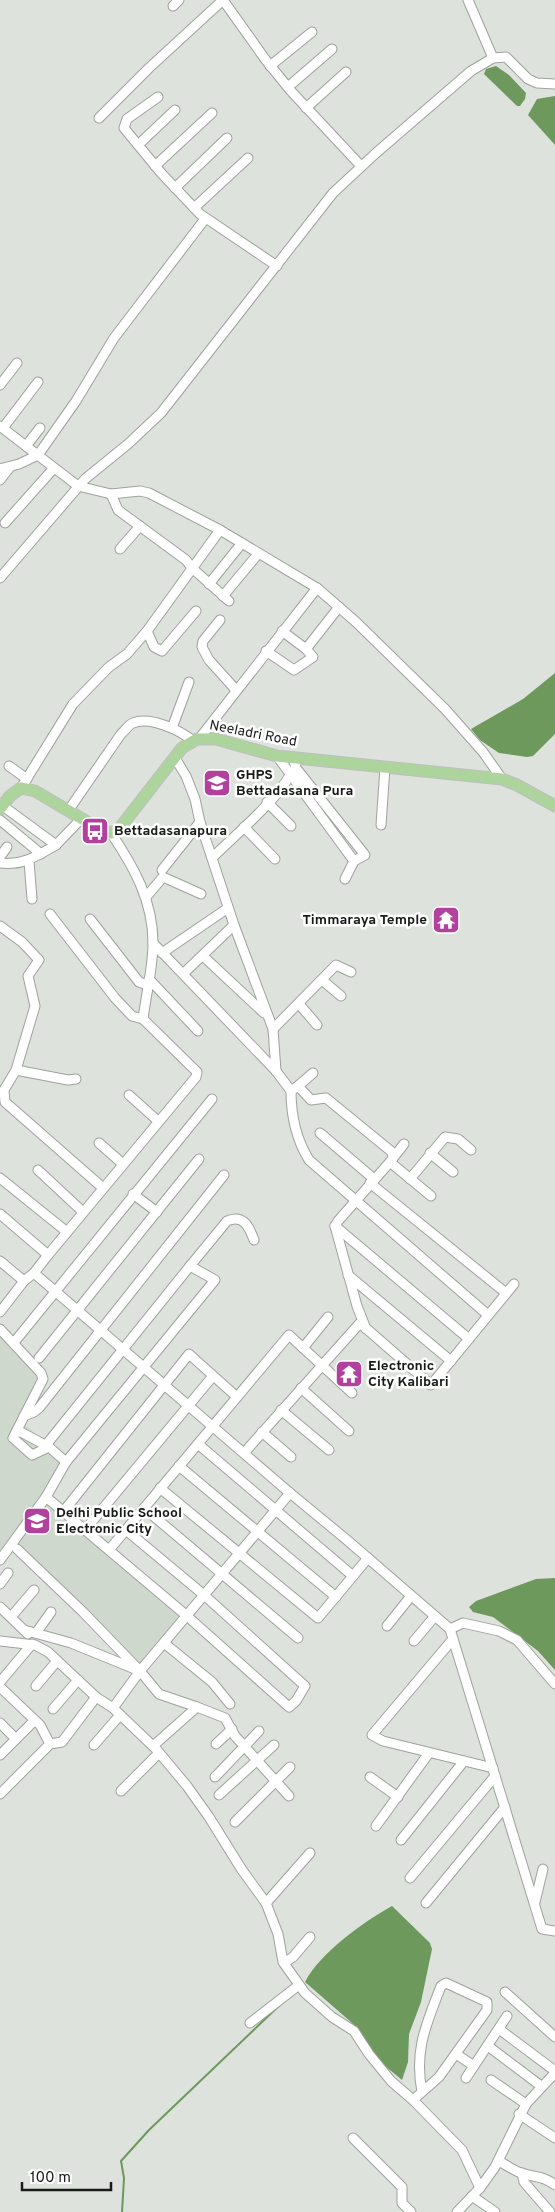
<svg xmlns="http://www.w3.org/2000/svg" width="555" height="2212" font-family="Overpass,sans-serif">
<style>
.built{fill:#cfd8cc}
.water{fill:#6d995c}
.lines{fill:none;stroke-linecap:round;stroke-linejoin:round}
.stream{stroke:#6d995c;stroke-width:2}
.minor-casing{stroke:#9ea29d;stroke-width:11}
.major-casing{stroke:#bebfbe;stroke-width:13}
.minor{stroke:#fff;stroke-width:9}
.major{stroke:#add49d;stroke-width:11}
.labels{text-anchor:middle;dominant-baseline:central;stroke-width:5;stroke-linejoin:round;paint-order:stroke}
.street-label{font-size:14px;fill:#181a18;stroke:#fff}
.poi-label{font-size:14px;font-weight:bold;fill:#181a18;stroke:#fff;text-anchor:start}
</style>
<rect width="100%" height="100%" fill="#dee2dd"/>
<path class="built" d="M0,1330L40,1374L19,1419L66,1462L47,1498L187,1616L140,1671L12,1545L0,1559Z"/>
<g class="water">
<path d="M496,66L509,75L526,93L525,99L520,106H517L484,74L486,69Z"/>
<path d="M555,96V145L528,115L537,99Z"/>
<path d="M555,673V734L533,756L527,757L499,753L480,740L471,729L523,699Z"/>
<path d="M555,1578V1670L538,1651L493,1617L473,1612L469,1607L476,1601L536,1579Z"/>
<path d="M392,1906L430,1943L432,1949L421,2002L409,2034L408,2062L402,2080L379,2061L351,2022L305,1982C320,1953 363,1922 392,1906Z"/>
</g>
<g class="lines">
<path class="stream" d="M122,2212L124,2178L121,2161L149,2130L283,2002"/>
<g class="minor-casing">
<g id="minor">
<path d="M223,0L265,59L290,90L361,166"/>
<path d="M468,0L493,58"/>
<path d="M173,6L179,0"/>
<path d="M270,66L312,32"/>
<path d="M288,87L332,49"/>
<path d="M158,97L127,119L124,128L162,174L200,214L277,266"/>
<path d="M306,108L346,72"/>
<path d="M99,118L149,68L223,0"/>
<path d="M138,145L175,110"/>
<path d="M155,166L212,113"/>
<path d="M175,188L227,138"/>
<path d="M194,208L248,158"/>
<path d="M0,385L17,363"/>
<path d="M0,426L78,486L111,494L140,491L149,493L220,530L317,588L356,622L445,709L483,752L502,779"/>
<path d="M3,428L38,382"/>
<path d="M26,446L40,428"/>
<path d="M0,469L19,464L38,455L76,401L114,338L205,219"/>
<path d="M0,480L10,467"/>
<path d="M111,494L118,510L186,560L192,568L229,601"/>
<path d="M5,523L54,468"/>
<path d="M120,549L140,526"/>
<path d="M0,578L85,479L128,444L161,413L333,193L376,153L471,71L493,58L506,57L528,79L537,83L555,84"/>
<path d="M209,584L242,543"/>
<path d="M223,596L258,554"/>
<path d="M220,620L203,641L202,647L209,660L236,690"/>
<path d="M147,631L154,647L162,651L196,611"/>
<path d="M306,649L339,607"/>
<path d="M266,651L294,670L313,657L306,649L282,631"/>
<path d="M172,728L189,682"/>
<path d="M199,739L317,588"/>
<path d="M277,756L354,861"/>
<path d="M175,758L186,776L195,799L200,822L234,925L273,1029L276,1071"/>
<path d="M293,758L296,768L365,855L354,861L345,879"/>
<path d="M9,766L27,779"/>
<path d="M21,788L73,704L109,667L127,654L147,631L220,530"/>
<path d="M267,802L291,826"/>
<path d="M0,804L56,845L82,818"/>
<path d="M68,811L121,734C125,731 128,725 133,723C150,716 180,730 193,741"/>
<path d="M0,820L41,854"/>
<path d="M381,825L385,767"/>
<path d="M244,827L275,859"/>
<path d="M111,833C134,867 153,901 153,943C153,968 146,994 143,1019"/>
<path d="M0,857L7,847"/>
<path d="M212,858C234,836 276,801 290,775"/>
<path d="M29,861L32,899"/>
<path d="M0,863C22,866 37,856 56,845"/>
<path d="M162,870L200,822"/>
<path d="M146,897L163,877L201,894"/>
<path d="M90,919L139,982L147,985"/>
<path d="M0,926L22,942L39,960L28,976L35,1006L16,1070L4,1090L5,1102L103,1188"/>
<path d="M153,943L276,1071L291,1091L298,1086L311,1100L326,1098L392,1152L393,1158L390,1162L338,1221L335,1226L357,1306L366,1329"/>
<path d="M162,953L228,908"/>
<path d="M203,956L264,1013"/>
<path d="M184,973L234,925"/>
<path d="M149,979L198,1031"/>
<path d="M322,980L341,996"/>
<path d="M299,1004L317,1025"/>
<path d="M273,1029L336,965L351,972"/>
<path d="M16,1070L68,1080L76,1079"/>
<path d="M298,1086L313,1073"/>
<path d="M291,1091C291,1116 296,1139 309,1160L488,1315"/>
<path d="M129,1095L158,1121"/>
<path d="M320,1133L374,1179"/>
<path d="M99,1143L123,1164"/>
<path d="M430,1153L453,1172"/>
<path d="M393,1158L404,1144"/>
<path d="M390,1162L431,1196"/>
<path d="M38,1170L83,1212"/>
<path d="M0,1178L67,1232"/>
<path d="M410,1179L445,1137L458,1139L471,1150"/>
<path d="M370,1183L506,1293"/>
<path d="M133,1194L157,1212"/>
<path d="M0,1214L48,1255L34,1273L290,1493L140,1671L113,1708"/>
<path d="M335,1226L469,1339"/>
<path d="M48,1255L196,1077L197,1072L143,1019L132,1016L115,998L50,914"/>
<path d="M0,1261L24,1281"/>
<path d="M190,1266L227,1221C243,1214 249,1226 254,1240"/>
<path d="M348,1275L451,1361"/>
<path d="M0,1312L24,1281L34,1273"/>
<path d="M0,1329L41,1373L43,1379L13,1438L32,1455L49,1447L66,1462L46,1497L187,1616L289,1707L296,1701L305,1686L204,1595L126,1530"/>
<path d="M16,1340L212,1099"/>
<path d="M303,1348L328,1317"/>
<path d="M39,1358L199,1159"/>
<path d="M301,1388L349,1431"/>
<path d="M281,1410L329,1450"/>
<path d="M24,1416L34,1412L39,1408L224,1175"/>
<path d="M17,1430L49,1447"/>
<path d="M262,1432L291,1457"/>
<path d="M198,1444L353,1576"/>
<path d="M46,1445L190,1266L215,1280L66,1462"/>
<path d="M244,1453L360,1323L431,1385L514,1284"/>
<path d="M179,1466L336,1597"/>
<path d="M160,1488L318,1618L368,1558"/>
<path d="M290,1493L347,1540L450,1629L542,1929L555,1931"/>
<path d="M144,1508L298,1638"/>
<path d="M63,1512L189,1354L237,1397"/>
<path d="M85,1530L213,1376"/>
<path d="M17,1549L83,1612L140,1671L159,1694L197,1707"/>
<path d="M109,1550L289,1335L352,1393"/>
<path d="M0,1560L46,1497"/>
<path d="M0,1584L8,1573"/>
<path d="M0,1607L28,1634"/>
<path d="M11,1617L34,1590"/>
<path d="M387,1626L411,1596"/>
<path d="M450,1629L463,1623L499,1631L517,1640L555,1684"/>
<path d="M24,1630L71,1643L135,1669"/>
<path d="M36,1633L51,1612"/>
<path d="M453,1639L372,1735L383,1741L493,1768"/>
<path d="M0,1641L35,1645L48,1652L96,1697L113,1708L156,1749L187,1786L209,1817L242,1870L266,1903L278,1934L283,1962L305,1993L332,2017L354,2031L369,2054L391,2081L413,2100L462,2150L480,2188"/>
<path d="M414,1641L435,1616"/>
<path d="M164,1643L212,1682L230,1704"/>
<path d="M0,1682L32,1644"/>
<path d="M36,1686L57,1661"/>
<path d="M0,1687L40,1725L50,1744"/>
<path d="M53,1709L78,1680"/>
<path d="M0,1723L16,1739"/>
<path d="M216,1744L232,1729"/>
<path d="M94,1745L120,1715"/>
<path d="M153,1746L197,1707L225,1718L235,1736L289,1796"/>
<path d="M0,1755L34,1721"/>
<path d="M215,1777L259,1731"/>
<path d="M370,1777L398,1797"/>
<path d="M121,1791L159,1753"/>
<path d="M0,1794L50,1744L62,1742L96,1697"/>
<path d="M219,1795L274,1745"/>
<path d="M235,1822L290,1767"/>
<path d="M376,1826L429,1753"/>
<path d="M401,1840L464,1761"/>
<path d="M410,1878L495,1776"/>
<path d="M535,1902L543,1869"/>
<path d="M266,1903L310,1853"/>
<path d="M426,1903L505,1807"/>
<path d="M284,1963L293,1957L310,1937"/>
<path d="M505,1992L555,2037"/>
<path d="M250,2023L299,1985"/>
<path d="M499,2029L555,2071"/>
<path d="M488,2046L541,2086"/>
<path d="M456,2054L474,2066"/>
<path d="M466,2078L507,2016"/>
<path d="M491,2080L526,2104"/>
<path d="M413,2100L439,2077L487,2010V2002L446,1983L441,1986C426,2025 414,2050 422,2092"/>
<path d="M519,2114L555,2138"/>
<path d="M353,2138L402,2187V2203L411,2212"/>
<path d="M499,2161C506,2165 513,2170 521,2173C535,2178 542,2175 555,2185"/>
<path d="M522,2173L524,2182L550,2212"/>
<path d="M472,2196L495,2212"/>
<path d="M457,2212L480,2188L495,2167L526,2104L555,2073"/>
</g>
</g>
<g class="major-casing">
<path id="major" d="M0,809L10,796L21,788L35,791L101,830L111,833L119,829L182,748L197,739H216L277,756L502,779L517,785L555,806"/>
</g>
<use href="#minor" class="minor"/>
<use href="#major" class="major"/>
</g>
<defs>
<g id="school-square" transform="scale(1.4375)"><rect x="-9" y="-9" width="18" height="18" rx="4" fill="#b2419d" stroke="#fff"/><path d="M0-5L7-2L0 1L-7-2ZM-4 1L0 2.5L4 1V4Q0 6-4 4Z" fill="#fff"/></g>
<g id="bus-square" transform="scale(1.4375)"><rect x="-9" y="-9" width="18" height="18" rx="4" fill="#b2419d" stroke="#fff"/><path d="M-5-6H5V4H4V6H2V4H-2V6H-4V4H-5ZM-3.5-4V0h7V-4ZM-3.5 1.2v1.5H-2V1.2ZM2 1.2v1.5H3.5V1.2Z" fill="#fff"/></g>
<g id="temple-square" transform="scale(1.4375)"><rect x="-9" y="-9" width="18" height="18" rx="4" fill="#b2419d" stroke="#fff"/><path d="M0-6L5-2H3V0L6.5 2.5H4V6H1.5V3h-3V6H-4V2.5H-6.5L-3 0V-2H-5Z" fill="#fff"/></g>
</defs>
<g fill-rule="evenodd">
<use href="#school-square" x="217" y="783"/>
<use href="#bus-square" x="95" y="831"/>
<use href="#temple-square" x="446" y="920"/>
<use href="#temple-square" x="349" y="1374"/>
<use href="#school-square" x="37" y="1521"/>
</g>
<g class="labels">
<g class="street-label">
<text transform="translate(253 734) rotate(11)">Neeladri Road</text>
</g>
<g class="poi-label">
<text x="236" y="775">GHPS<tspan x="236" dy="16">Bettadasana Pura</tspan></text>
<text x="114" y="831">Bettadasanapura</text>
<text x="427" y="920" text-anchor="end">Timmaraya Temple</text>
<text x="368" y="1366">Electronic<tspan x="368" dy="16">City Kalibari</tspan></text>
<text x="56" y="1513">Delhi Public School<tspan x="56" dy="16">Electronic City</tspan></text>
</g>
</g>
<path d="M22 2182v8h89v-8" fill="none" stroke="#181a18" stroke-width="2.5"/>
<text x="30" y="2182" font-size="15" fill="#181a18" stroke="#ffffff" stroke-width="4" paint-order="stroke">100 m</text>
</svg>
